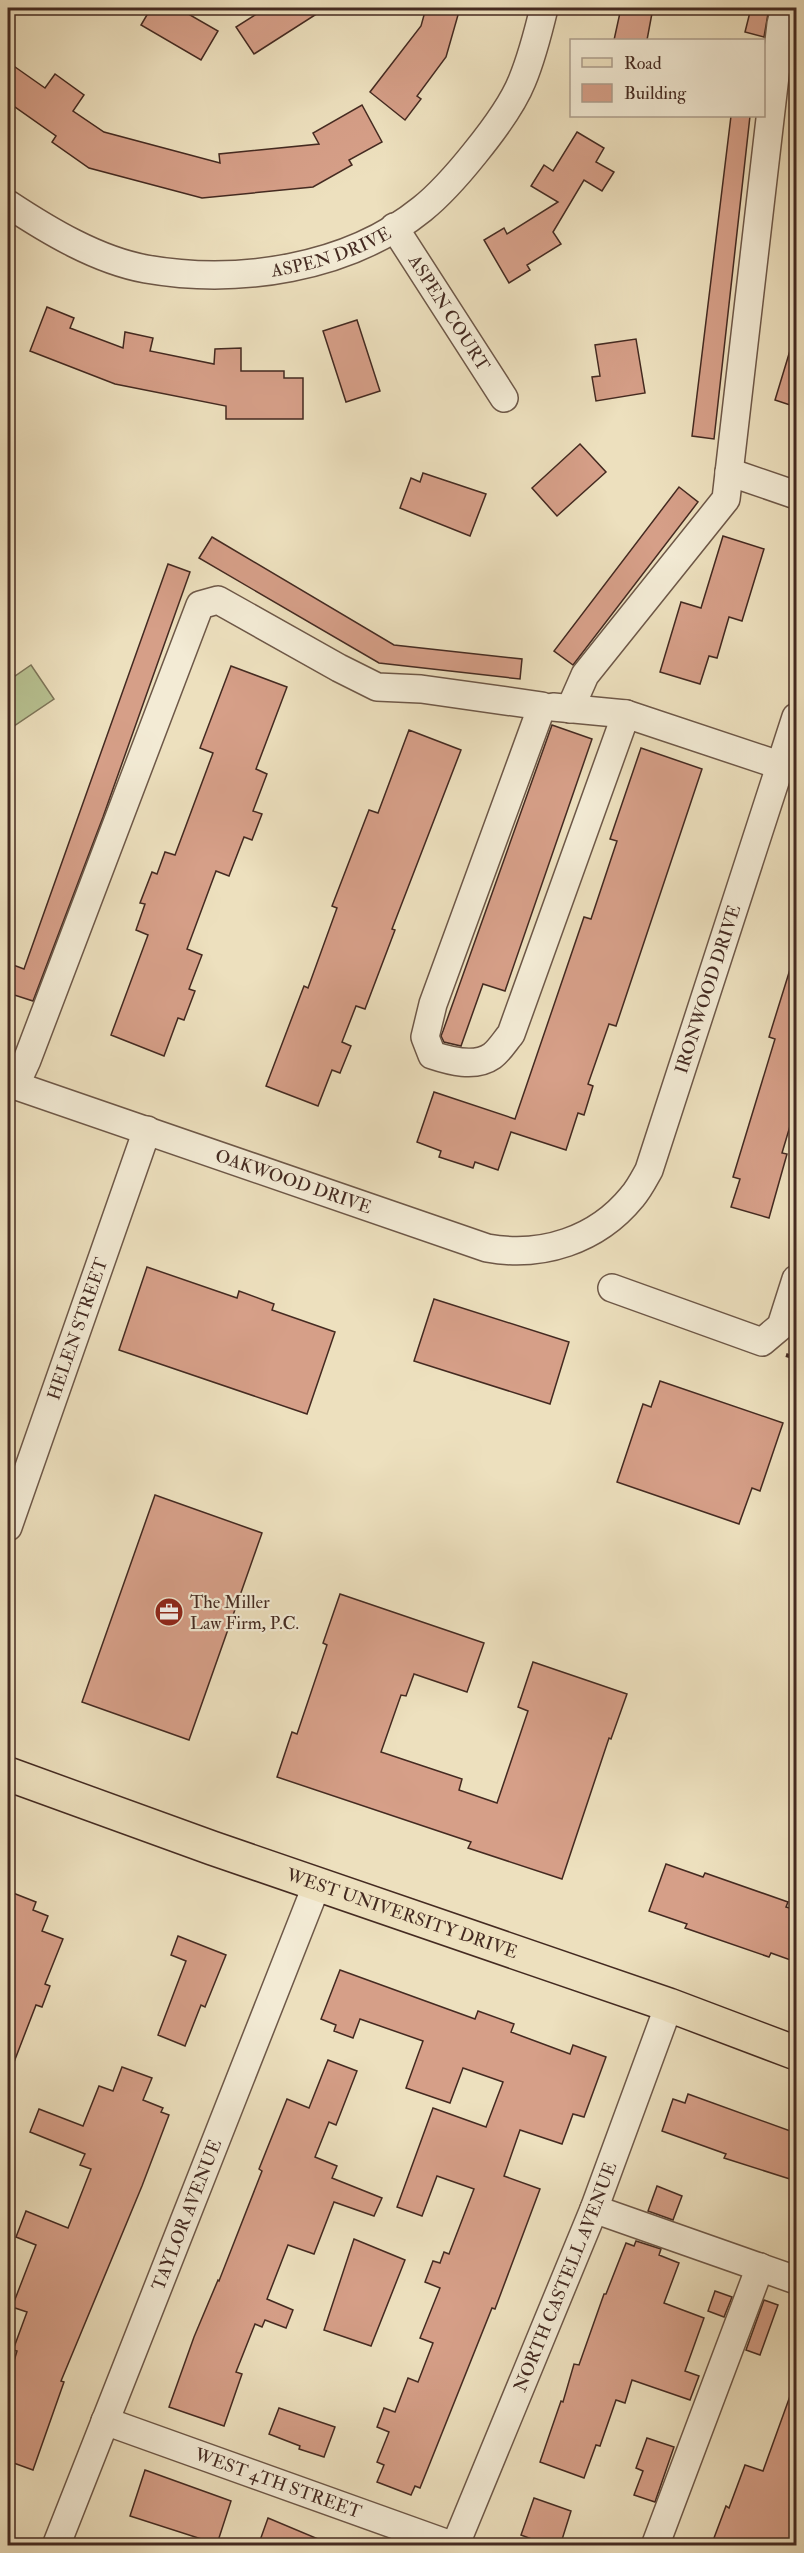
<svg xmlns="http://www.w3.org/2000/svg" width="804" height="2553" font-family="'IM FELL Double Pica',serif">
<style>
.green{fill:#b8c292;stroke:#7e765a;stroke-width:1.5}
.building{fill:#d69f88;stroke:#442a21;stroke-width:1.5}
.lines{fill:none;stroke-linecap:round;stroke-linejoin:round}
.minor-casing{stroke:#6e5848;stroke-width:30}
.major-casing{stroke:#442a21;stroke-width:36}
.path{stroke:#442a21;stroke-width:4;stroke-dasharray:4.5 3;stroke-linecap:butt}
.minor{stroke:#f3ebd5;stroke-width:27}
.major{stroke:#ede0be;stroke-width:33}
.labels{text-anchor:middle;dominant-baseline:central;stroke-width:4.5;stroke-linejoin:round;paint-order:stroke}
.street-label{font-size:18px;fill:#442a21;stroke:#f3ebd5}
.poi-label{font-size:18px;fill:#442a21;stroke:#f3ebd5;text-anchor:start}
</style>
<rect width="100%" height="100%" fill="#ede0be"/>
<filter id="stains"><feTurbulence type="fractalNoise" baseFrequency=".00333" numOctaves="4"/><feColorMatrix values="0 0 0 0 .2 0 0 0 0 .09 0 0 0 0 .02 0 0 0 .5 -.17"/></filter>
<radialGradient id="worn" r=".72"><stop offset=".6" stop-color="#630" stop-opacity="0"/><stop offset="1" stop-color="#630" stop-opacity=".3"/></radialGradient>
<path class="green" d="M31,665L54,699L8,730V681Z"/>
<g class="building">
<path d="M151,8H178L218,31L201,60L141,25Z"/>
<path d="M266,8H326L254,54L236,27Z"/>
<path d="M426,8H460L446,57L417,96L421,99L405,120L370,92L421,26Z"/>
<path d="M621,8H653L647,40H614Z"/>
<path d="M751,8H769L764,37L745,32Z"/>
<path d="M8,62L45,88L55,74L84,95L73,111L104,132L220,163L219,154L319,144L313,133L362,105L382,142L349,160L352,165L313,187L202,198L89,168L52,142L56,136L8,102Z"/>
<path d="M731,116H750L714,439L692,436Z"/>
<path d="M577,132L604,148L596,162L614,172L602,191L584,180L553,232L561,244L527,265L530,270L509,283L484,240L504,228L507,234L558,202L531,186L544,165L553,171Z"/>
<path d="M47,307L74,318L70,328L123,348L125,332L153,338L150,351L214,364L215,349L241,348V371H284V378H303V419H226V406L115,384L30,351Z"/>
<path d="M357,320L380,391L346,402L323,331Z"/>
<path d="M636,339L645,393L596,401L592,377L600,376L595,345Z"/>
<path d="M792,344L796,345V407L775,400Z"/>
<path d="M580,444L606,472L557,516L532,488Z"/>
<path d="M423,473L486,494L470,536L400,508L411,478L420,482Z"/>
<path d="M679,487L698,502L573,665L554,651Z"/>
<path d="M723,536L764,549L742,621L729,617L717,658L709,656L700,684L660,672L681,602L701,608Z"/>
<path d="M212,537L394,645L522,659L520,679L379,663L199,558Z"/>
<path d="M168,564L190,572L103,817L33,1001L8,993V963L24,969Z"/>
<path d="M231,666L287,687L256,769L267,774L253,811L262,814L252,840L244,837L229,876L216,871L187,949L202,955L189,989L195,991L184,1020L178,1018L164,1056L111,1035L148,935L136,930L145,904L140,903L152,872L157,874L165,852L175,855L213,753L200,748Z"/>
<path d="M552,725L592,739L505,991L483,984L461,1046L444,1042L441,1036L443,1031Z"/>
<path d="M409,730L461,750L392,929L395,930L365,1009L356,1006L342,1042L351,1046L340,1073L332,1070L318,1106L266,1086L304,986L308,988L337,908L332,906L369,810L378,813Z"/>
<path d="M641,748L702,769L616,1026L609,1024L588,1084L593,1086L584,1115L578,1113L566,1150L511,1132L498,1170L475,1162L473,1168L439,1157L441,1151L417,1142L434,1092L515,1119L584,917L591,919L617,841L610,839Z"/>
<path d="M792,963L796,964V1106L782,1153L787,1154L769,1218L731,1207L740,1179L733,1177L775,1039L769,1037Z"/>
<path d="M147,1267L237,1298L239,1291L274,1304L272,1310L335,1332L307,1414L119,1350Z"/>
<path d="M434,1299L569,1342L550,1404L414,1361Z"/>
<path d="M660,1381L783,1423L760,1491L752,1488L739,1524L617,1482L643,1404L651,1407Z"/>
<path d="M155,1495L262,1533L189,1740L82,1702Z"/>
<path d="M340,1594L484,1643L467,1692L414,1674L406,1696L401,1695L381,1752L462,1779L459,1790L497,1803L528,1711L518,1707L533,1662L627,1694L611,1739L609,1738L562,1879L468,1848L471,1842L277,1777L292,1732L297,1734L327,1645L323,1643Z"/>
<path d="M666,1864L703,1877L705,1873L788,1902L786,1907L796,1910V1962L771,1953L769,1957L685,1928L687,1924L649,1911Z"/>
<path d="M8,1891L36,1902L33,1910L48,1916L42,1931L63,1939L45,1984L50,1986L42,2007L36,2005L9,2075Z"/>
<path d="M178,1936L226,1955L205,2007L201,2005L185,2046L158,2035L186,1961L171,1955Z"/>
<path d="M340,1970L475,2019L478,2011L514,2024L511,2032L570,2054L573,2045L606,2057L584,2117L573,2114L562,2144L520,2130L504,2176L540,2189L495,2309L492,2308L420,2488L415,2486L411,2495L377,2482L384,2465L377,2462L389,2432L377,2427L384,2408L395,2412L408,2378L418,2382L433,2343L420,2338L440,2288L425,2282L433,2261L440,2263L444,2252L449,2254L474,2189L437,2176L422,2216L397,2207L433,2108L486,2127L503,2082L463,2068L450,2103L406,2088L423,2041L360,2019L353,2038L334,2031L336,2025L321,2019Z"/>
<path d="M328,2060L357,2071L336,2125L329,2122L315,2157L337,2166L332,2178L382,2198L374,2216L334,2202L314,2254L288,2245L267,2299L293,2310L286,2328L265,2320L262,2327L255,2324L236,2372L242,2374L224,2426L169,2407L194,2337L218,2280L219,2281L262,2171L259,2169L287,2099L309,2108Z"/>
<path d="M122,2067L152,2078L143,2100L163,2108L161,2112L169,2115L142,2186L61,2381L64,2382L33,2470L8,2461V2381L17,2351L13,2350L27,2312L12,2307L36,2245L16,2237L26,2211L68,2228L91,2169L80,2165L85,2154L30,2132L39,2109L83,2126L99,2086L113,2091Z"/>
<path d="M688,2094L796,2133V2181L724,2158L726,2154L662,2131L673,2099L685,2103Z"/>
<path d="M657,2186L682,2196L673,2220L648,2211Z"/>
<path d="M354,2239L405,2260L371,2346L324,2330Z"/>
<path d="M636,2241L661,2249L659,2255L679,2263L664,2303L704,2318L685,2371L699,2376L690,2400L632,2380L625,2403L616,2400L600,2446L596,2445L584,2478L540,2462L561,2401L563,2402L574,2364L579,2365L604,2294H606L626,2243L634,2246Z"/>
<path d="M715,2291L732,2297L724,2317L708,2311Z"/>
<path d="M764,2300L778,2305L760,2355L746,2350Z"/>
<path d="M794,2385L796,2386V2531L791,2546H711L726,2506L729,2508L745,2465L763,2471Z"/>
<path d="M279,2408L335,2427L324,2457L299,2449L300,2446L269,2434Z"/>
<path d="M647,2438L674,2447L655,2502L634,2495L643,2471L636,2468Z"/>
<path d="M145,2470L231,2501L217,2544L130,2516Z"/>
<path d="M534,2498L571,2511L560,2546H550L521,2535Z"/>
<path d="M268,2518L330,2544V2546H258Z"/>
</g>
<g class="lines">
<g class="minor-casing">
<g id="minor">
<path id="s1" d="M8,204C49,231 97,260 146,269C238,285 348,269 422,209C442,193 459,173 475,153C492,132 512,106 522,81C532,57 538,33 544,8"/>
<path id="s2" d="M394,227L504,398"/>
<path d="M729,472L796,495"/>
<path d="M553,707L626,714"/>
<path d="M570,709L585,675L726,499L781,24L785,8"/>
<path id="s3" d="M8,1083L487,1248C542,1258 597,1240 632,1197C639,1189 644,1179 649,1170L796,717"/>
<path d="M15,1086L27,1060L200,605L218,600L339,668L377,687L421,689L542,706L433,1004L425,1037L432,1055C450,1061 475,1068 492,1056C499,1051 505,1041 511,1034L626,714L782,766"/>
<path d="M612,1288L762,1342L781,1326L796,1279"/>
<path id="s4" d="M8,1527L147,1130"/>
<path d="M594,2209L796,2280"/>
<path id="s5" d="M105,2421L454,2546"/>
<path id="s6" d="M56,2546L317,1884"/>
<path id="s7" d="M455,2546L594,2209L669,2005"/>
<path d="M655,2546L760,2267"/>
</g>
</g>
<g class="major-casing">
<g id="major">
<path id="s8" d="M8,1774L212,1848L669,2005L796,2053"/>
</g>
</g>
<path class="path" d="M786,1355L796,1358"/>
<use href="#minor" class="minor"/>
<use href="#major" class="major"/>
</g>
<defs>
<g id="office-disc" transform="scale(1.5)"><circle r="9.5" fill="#8f2418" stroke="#f3ebd5"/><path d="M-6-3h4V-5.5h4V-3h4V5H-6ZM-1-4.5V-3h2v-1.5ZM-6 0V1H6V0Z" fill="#fff"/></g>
</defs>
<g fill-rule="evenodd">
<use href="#office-disc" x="169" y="1612"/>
</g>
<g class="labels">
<g class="street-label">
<text stroke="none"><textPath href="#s1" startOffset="342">ASPEN DRIVE</textPath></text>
<text stroke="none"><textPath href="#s2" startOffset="102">ASPEN COURT</textPath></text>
<text stroke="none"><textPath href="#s3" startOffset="890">IRONWOOD DRIVE</textPath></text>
<text stroke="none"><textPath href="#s3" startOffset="302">OAKWOOD DRIVE</textPath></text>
<text stroke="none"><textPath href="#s4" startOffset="210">HELEN STREET</textPath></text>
<text stroke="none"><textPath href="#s8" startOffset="418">WEST UNIVERSITY DRIVE</textPath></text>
<text stroke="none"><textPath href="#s6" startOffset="356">TAYLOR AVENUE</textPath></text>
<text stroke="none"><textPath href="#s7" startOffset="291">NORTH CASTELL AVENUE</textPath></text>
<text stroke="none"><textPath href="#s5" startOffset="184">WEST 4TH STREET</textPath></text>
</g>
<g class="poi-label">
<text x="190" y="1602">The Miller<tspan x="190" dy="21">Law Firm, P.C.</tspan></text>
</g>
</g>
<rect width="804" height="2553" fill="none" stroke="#ede0be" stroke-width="30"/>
<rect x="9" y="9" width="786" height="2535" fill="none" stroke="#442a21" stroke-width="3"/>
<rect x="15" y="15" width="774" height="2523" fill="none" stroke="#442a21" stroke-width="1.5"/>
<rect x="570" y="39" width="195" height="78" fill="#f3ebd5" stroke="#ad9e8d" stroke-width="1.5"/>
<rect x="582" y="58" width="30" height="9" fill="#ede0be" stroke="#ad9e8d" stroke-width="1.5"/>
<text x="624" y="69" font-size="18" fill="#442a21">Road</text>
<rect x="582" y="84" width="30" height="18" fill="#d69f88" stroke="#ad9e8d" stroke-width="1.5"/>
<text x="624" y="99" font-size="18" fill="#442a21">Building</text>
<rect width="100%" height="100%" filter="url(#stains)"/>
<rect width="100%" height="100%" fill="url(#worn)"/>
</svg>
